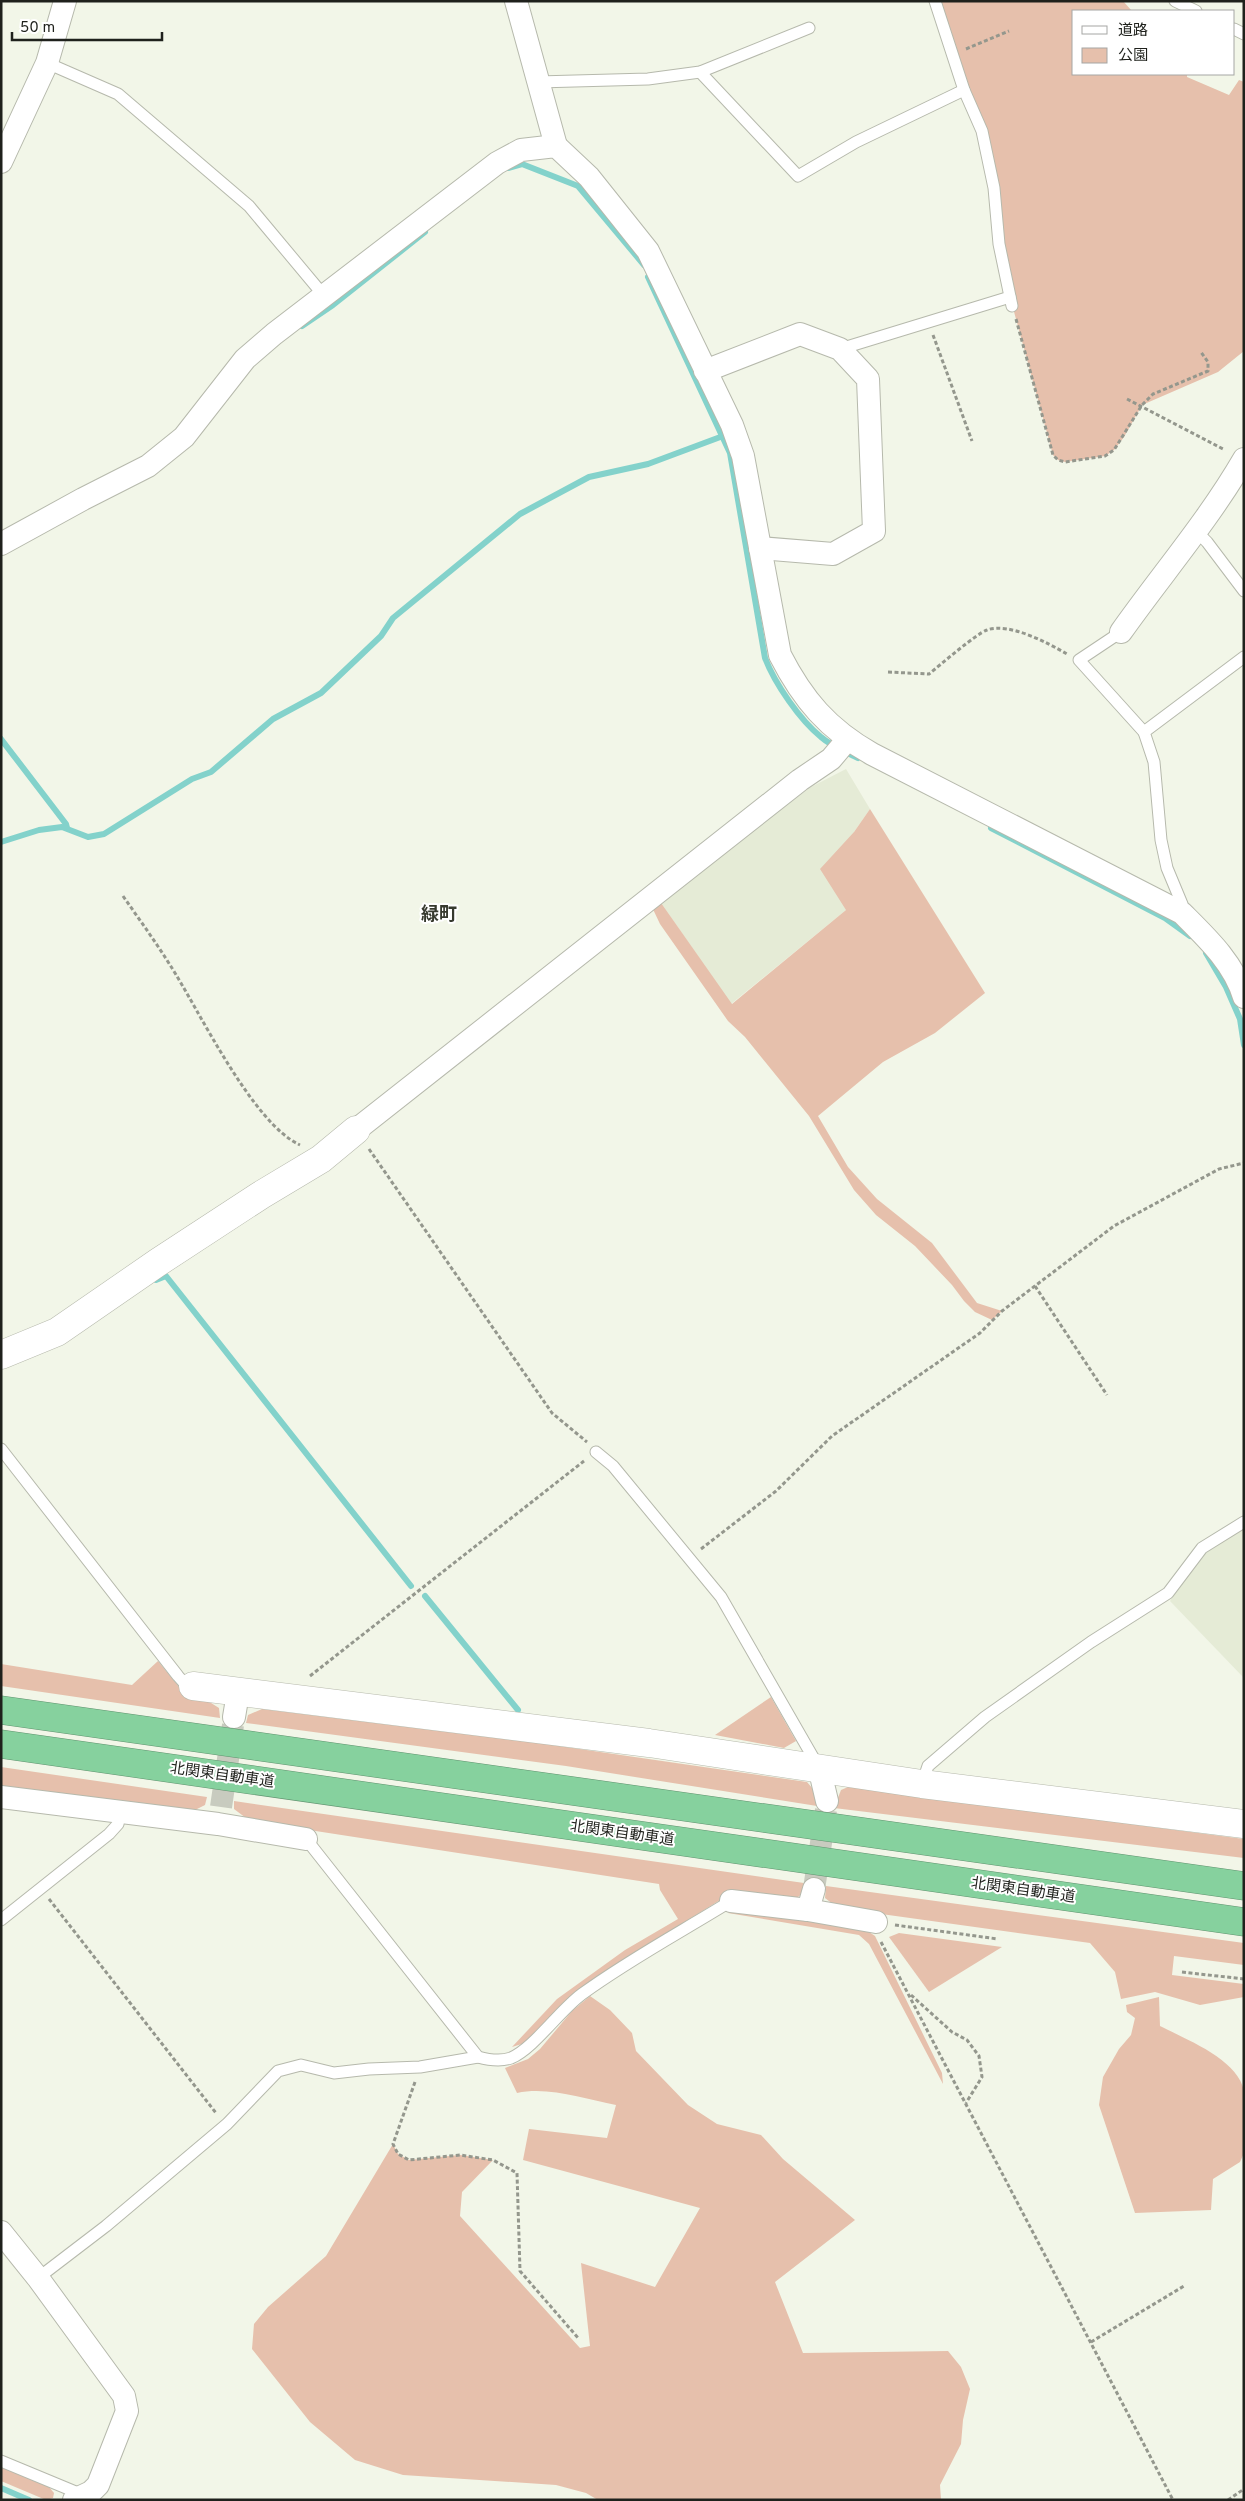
<svg xmlns="http://www.w3.org/2000/svg" width="1245" height="2501" font-family="Overpass,'Noto Sans JP',sans-serif">
<style>
.built{fill:#e5ebd6}
.green{fill:#e6c0ac}
.lines{fill:none;stroke-linecap:round;stroke-linejoin:round}
.stream{stroke:#83d2cb;stroke-width:6}
.minor-tunnel{stroke:#c8cbbf;stroke-width:22;stroke-dasharray:22 11;stroke-linecap:butt}
.service-casing{stroke:#b6b9ac;stroke-width:13}
.minor-casing{stroke:#b6b9ac;stroke-width:24}
.tertiary-casing{stroke:#b6b9ac;stroke-width:29}
.motorway-casing{stroke:#629370;stroke-width:29}
.path{stroke:#94978d;stroke-width:3;stroke-dasharray:4 2.5;stroke-linecap:butt}
.service{stroke:#fff;stroke-width:11}
.minor{stroke:#fff;stroke-width:22}
.tertiary{stroke:#fff;stroke-width:28}
.motorway{stroke:#86d19e;stroke-width:28}
.labels{text-anchor:middle;dominant-baseline:central;stroke-width:4;stroke-linejoin:round;paint-order:stroke}
.street-label{font-size:15px;fill:#1f211c;stroke:#fff}
.quarter-label{font-size:18px;font-weight:bold;fill:#373a2f;stroke:#fff}
</style>
<rect width="100%" height="100%" fill="#f2f6e8"/>
<g class="built">
<path d="M846,769L870,809L854,832L846,910L731,1004L659,900L811,787Z"/>
<path d="M1244,1529V1678L1170,1601L1196,1562L1211,1549Z"/>
</g>
<g class="green">
<path d="M935,1H1123L1132,11H1074V74H1187V77L1229,95L1239,80L1244,82V351L1218,372L1142,405L1124,437L1114,450L1105,456L1065,462L1058,460L1053,455L1010,297L982,131Z"/>
<path d="M870,809L985,993L935,1033L883,1062L818,1116L848,1167L877,1199L932,1243L977,1303L1002,1311L992,1320L975,1312L964,1301L952,1285L915,1246L876,1215L854,1190L809,1116L745,1037L728,1021L660,924L651,905L659,900L732,1004L846,910L820,869L854,832Z"/>
<path d="M158,1661L184,1693L200,1696L219,1708L220,1718L1,1686V1664L132,1685Z"/>
<path d="M771,1697L796,1741L784,1748L715,1735Z"/>
<path d="M262,1709L545,1744L807,1782L819,1796L817,1806L566,1766L246,1723L248,1715Z"/>
<path d="M1,1767L207,1797L205,1805L191,1812L1,1788Z"/>
<path d="M848,1787L1244,1839V1858L834,1808L841,1790Z"/>
<path d="M234,1801L804,1883L803,1893L793,1901L725,1897L643,1948L563,2003L525,2043L512,2047L557,1999L625,1950L678,1919L660,1890L659,1884L250,1821L234,1809Z"/>
<path d="M826,1886L1244,1943V1965L1174,1956L1172,1975L1244,1984V1997L1200,2005L1155,1992L1121,1999L1115,1972L1090,1943L838,1908L825,1898Z"/>
<path d="M734,1908L863,1928L875,1936L942,2073L943,2084L869,1944L859,1935L728,1913Z"/>
<path d="M899,1933L1002,1947L929,1992L889,1937Z"/>
<path d="M590,1996L610,2010L632,2033L636,2051L688,2105L717,2124L761,2135L783,2159L855,2220L775,2282L803,2353L948,2351L961,2367L970,2389L963,2420L961,2444L940,2485L941,2500H598L586,2493L556,2485L403,2475L355,2460L310,2422L252,2349L254,2324L268,2307L326,2256L393,2144L398,2154L409,2160L460,2155L493,2160L462,2192L460,2216L580,2348L590,2346L581,2263L655,2287L700,2208L523,2160L529,2129L607,2138L616,2105C585,2099 548,2086 517,2093L505,2068L528,2059L540,2049L572,2011Z"/>
<path d="M1159,1997L1160,2026C1185,2039 1238,2059 1244,2091C1245,2110 1244,2134 1244,2153L1240,2162L1213,2179L1211,2210L1135,2213L1099,2105L1103,2077L1119,2049L1131,2035L1135,2018L1127,2012L1126,2005Z"/>
<path d="M1,2467L49,2487L54,2493L53,2498L46,2500L1,2481Z"/>
</g>
<g class="lines">
<g class="stream">
<path d="M508,168L522,164L578,186L644,265"/>
<path d="M648,277L730,453L765,658C775,684 800,720 821,737C831,746 846,752 858,758"/>
<path d="M302,326L333,305L425,232"/>
<path d="M1,739L66,824L67,828"/>
<path d="M991,828L1165,918L1190,936"/>
<path d="M1,842L39,830L62,827L88,837L104,834L192,779L211,772L273,719L321,693L381,636L393,618L520,514L589,477L648,464L723,436"/>
<path d="M1206,953L1226,987L1240,1019L1244,1045"/>
<path d="M156,1280L166,1276L411,1586"/>
<path d="M425,1596L518,1710"/>
<path d="M1,2488L29,2500"/>
</g>
<g class="minor-tunnel">
<path d="M221,1807L233,1725"/>
<path d="M814,1889L826,1810"/>
</g>
<g class="service-casing">
<g id="service">
<path d="M935,1L964,90L982,131L994,188L999,244L1012,306"/>
<path d="M1175,1L1196,11"/>
<path d="M1234,29L1244,34"/>
<path d="M47,63L118,94L249,206L325,297"/>
<path d="M700,72L798,176L856,142L964,90"/>
<path d="M538,82L648,79L700,72L809,28"/>
<path d="M840,349L1010,297"/>
<path d="M1197,532L1207,542L1244,591"/>
<path d="M1121,632L1079,660L1144,732"/>
<path d="M1182,912V904L1167,868L1161,840L1154,762L1144,732L1244,657"/>
<path d="M1,1449L178,1676L185,1684L193,1686"/>
<path d="M596,1452L613,1466L721,1597L818,1766"/>
<path d="M922,1784L928,1766L985,1717L1091,1642L1168,1593L1202,1548L1244,1522"/>
<path d="M306,1839L478,2057C489,2060 500,2062 511,2058C534,2048 559,2011 582,1994C630,1959 681,1932 731,1901"/>
<path d="M1,1920L109,1834L118,1824L121,1812"/>
<path d="M38,2278L106,2226L227,2124L278,2071L301,2065L334,2073L369,2069L420,2067L478,2057"/>
<path d="M1,2461L83,2495"/>
</g>
</g>
<g class="minor-casing">
<g id="minor">
<path d="M516,1L556,146"/>
<path d="M1,162L47,63L65,1"/>
<path d="M705,371L800,334L840,349L868,379L874,531L833,554L760,548"/>
<path d="M1,544L83,499L148,466L184,437L245,359L274,334L497,163L521,150L556,146L589,177L648,251L732,425L743,456L780,655C803,700 828,729 872,754L1182,913C1206,937 1234,963 1244,997"/>
<path d="M1121,632C1162,574 1208,521 1244,459"/>
<path d="M356,1130L800,780L831,759L847,740"/>
<path d="M234,1717L238,1693"/>
<path d="M819,1767L827,1801"/>
<path d="M1,1797L218,1824L306,1839"/>
<path d="M731,1901L808,1910L876,1922"/>
<path d="M808,1910L814,1889"/>
<path d="M1,2232L38,2278L124,2396L127,2411L98,2485L91,2492L74,2500"/>
</g>
</g>
<g class="tertiary-casing">
<g id="tertiary">
<path d="M1,1355L57,1332L157,1263L261,1195L321,1159L356,1130"/>
<path d="M193,1686L649,1743L922,1784L1244,1824"/>
</g>
</g>
<g class="motorway-casing">
<g id="motorway">
<path d="M1,1710L1244,1886"/>
<path d="M1,1744L1244,1922"/>
</g>
</g>
<g class="path">
<path d="M966,49L1009,31"/>
<path d="M1016,319L1053,455L1058,460L1065,462L1105,456L1114,450L1142,405L1153,394L1208,371V362L1201,352"/>
<path d="M933,335L972,441"/>
<path d="M1127,399L1225,450"/>
<path d="M888,672L929,674C939,666 977,633 987,630C1009,622 1048,643 1067,654"/>
<path d="M123,896C139,919 155,941 170,965C199,1010 252,1123 300,1145"/>
<path d="M369,1149L552,1413L587,1442"/>
<path d="M1035,1286L1107,1395"/>
<path d="M701,1549L776,1491L832,1436L980,1333L1002,1311L1114,1226L1219,1169L1244,1163"/>
<path d="M310,1676L584,1461"/>
<path d="M49,1899L216,2113"/>
<path d="M895,1925L998,1939"/>
<path d="M881,1942L1173,2500"/>
<path d="M1182,1972L1244,1979"/>
<path d="M911,1995L952,2032L967,2040L979,2056L982,2077L966,2103"/>
<path d="M415,2082L393,2144L398,2154L409,2160L460,2155L493,2160L517,2173L520,2271L579,2339"/>
<path d="M1091,2342L1184,2286"/>
<path d="M1228,2500L1244,2489"/>
</g>
<use href="#service" class="service"/>
<use href="#minor" class="minor"/>
<use href="#tertiary" class="tertiary"/>
<use href="#motorway" class="motorway"/>
</g>
<g class="labels">
<g class="street-label">
<text transform="translate(222 1776) rotate(8)">北関東自動車道</text>
<text transform="translate(622 1834) rotate(8)">北関東自動車道</text>
<text transform="translate(1023 1891) rotate(8)">北関東自動車道</text>
</g>
<g class="quarter-label">
<text x="439" y="915">緑町</text>
</g>
</g>
<rect width="1245" height="2501" fill="none" stroke="#1f211c" stroke-width="5"/>
<rect x="1072" y="10" width="162" height="65" fill="#ffffff" stroke="#a5a6a4"/>
<rect x="1082" y="26" width="25" height="8" fill="#ffffff" stroke="#a5a6a4"/>
<text x="1118" y="35" font-size="15" fill="#1f211c">道路</text>
<rect x="1082" y="48" width="25" height="15" fill="#e6c0ac" stroke="#a5a6a4"/>
<text x="1118" y="60" font-size="15" fill="#1f211c">公園</text>
<path d="M12 32v8h150v-8" fill="none" stroke="#1f211c" stroke-width="2.5"/>
<text x="20" y="32" font-size="15" fill="#1f211c" stroke="#ffffff" stroke-width="4" paint-order="stroke">50 m</text>
</svg>
